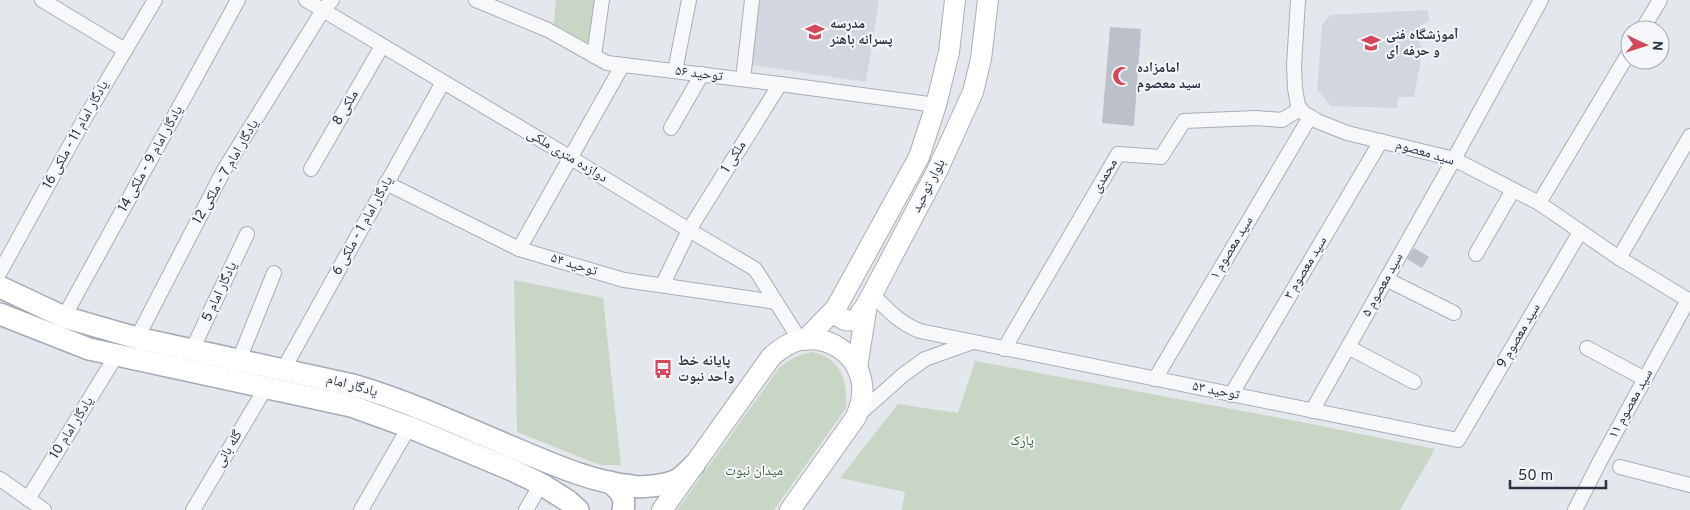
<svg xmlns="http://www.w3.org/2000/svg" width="1690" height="510" font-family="Overpass,'Noto Naskh Arabic',sans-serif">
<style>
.built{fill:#d2d6de}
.green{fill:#c9d6c5}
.building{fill:#bbc0ca}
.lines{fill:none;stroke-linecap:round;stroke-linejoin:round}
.street-casing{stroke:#a9aeb7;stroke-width:16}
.secondary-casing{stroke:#a9aeb7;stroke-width:22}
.primary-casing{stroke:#a3abb8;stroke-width:24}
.street{stroke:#f7f8fa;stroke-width:14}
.secondary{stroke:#fff;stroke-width:20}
.primary{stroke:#fff;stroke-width:21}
.labels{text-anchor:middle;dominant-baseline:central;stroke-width:4;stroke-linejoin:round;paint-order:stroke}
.poi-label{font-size:14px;font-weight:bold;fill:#2b3445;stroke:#f4f6f9;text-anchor:start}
.street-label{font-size:14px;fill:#2b3445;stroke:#f4f6f9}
.park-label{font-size:14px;fill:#3f6138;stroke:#f4f6f9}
</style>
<rect width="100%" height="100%" fill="#e4e7ec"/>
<g class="built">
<path d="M760,0H879L866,82L752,65Z"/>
<path d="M1428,10L1429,21L1420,26L1421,60L1414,97H1398L1397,108L1331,106L1317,90L1322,25L1330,15Z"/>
</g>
<g class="green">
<path d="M556,0H596L590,44L554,24Z"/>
<path d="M514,280L603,298L621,465H600L517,432Z"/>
<path d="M812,352C842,358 847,381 846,408L774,510H677L779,368C789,359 799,355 812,352Z"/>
<path d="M975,361L1301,422L1435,449L1400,510H902L905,492L840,478L898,404L958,413Z"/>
</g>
<g class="building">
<path d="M1110,27L1141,29L1134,126L1102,123Z"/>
<path d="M1414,248L1429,257L1422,268L1407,259Z"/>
</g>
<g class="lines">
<g class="street-casing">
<g id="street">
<path d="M42,0L125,50"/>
<path d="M306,0L571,158L689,230L755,269L800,340"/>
<path d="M476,0L548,30L607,63L780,84L936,105"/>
<path d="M1298,0L1294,66L1295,88L1298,106L1304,113L1317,121L1347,133L1454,159L1539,203L1619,258L1690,301"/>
<path d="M1642,30L1660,0"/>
<path d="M594,56L602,0"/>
<path d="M675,71L689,0"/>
<path d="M743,79L752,0"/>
<path d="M671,128L702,74"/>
<path d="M311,169L382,46"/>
<path d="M386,183L519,249L624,280L776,302"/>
<path d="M1539,203L1630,51"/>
<path d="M519,249L622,66"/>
<path d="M1476,254L1513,190"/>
<path d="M1619,258L1690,136"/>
<path d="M0,272L85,118L155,0"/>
<path d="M1386,279L1454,313"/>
<path d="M663,284L689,230L780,84"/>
<path d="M872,294C889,311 898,322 920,331L1458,440L1580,232"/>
<path d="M64,317L238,0"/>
<path d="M137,338L224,170L323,10L332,0"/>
<path d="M1348,347L1414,382"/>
<path d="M1587,348L1645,379"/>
<path d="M1004,349L1118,154L1161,157L1184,121L1256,118L1282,120L1300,109"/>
<path d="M192,350L247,234"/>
<path d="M239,360L274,273"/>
<path d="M283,370L443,82"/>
<path d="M1155,379L1310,117"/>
<path d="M1231,395L1381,141"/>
<path d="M1312,411L1454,159L1541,0"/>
<path d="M858,415L903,375L925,359L973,342"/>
<path d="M1620,467L1690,485"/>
<path d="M0,479L44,510"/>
<path d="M28,499L116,356"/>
<path d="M193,510L265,389"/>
<path d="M361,510L409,427"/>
<path d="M526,510L541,484"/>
<path d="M1575,510L1600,461L1688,300"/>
</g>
</g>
<g class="secondary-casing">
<g id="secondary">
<path d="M836,308C839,319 845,322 856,320L867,304"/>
<path d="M805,340L836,308L919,157L936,105L949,52L955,0"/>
<path d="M857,368L867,304L938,169L973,92L981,59L988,0"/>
<path d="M662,510L771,357C780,349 789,342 801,340C829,335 858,354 862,384C864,396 860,407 856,417L790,510"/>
</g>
</g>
<g class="primary-casing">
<g id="primary">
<path d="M0,287L64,317L137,338L353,385C407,401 458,424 509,446C548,462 590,482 632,486C643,488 668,485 677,480C683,477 689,470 694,465"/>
<path d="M0,314L89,349L351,406L409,427L512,470L541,484L568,501L578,510"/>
<path d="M610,482C620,491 626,496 623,510"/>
</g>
</g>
<use href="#street" class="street"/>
<use href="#secondary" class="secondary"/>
<use href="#primary" class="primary"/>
</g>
<defs>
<g id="school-bare" transform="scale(1.5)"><path d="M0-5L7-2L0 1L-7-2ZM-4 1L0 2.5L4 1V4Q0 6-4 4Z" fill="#d1495b" stroke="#f4f6f9" stroke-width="2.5" paint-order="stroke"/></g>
<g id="university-bare" transform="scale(1.5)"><path d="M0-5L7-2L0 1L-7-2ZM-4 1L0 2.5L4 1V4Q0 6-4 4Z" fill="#d1495b" stroke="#f4f6f9" stroke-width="2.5" paint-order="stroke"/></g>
<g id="mosque-bare" transform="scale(1.5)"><path d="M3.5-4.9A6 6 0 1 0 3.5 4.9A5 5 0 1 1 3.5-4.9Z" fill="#d1495b" stroke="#f4f6f9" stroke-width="2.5" paint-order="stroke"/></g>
<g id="bus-bare" transform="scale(1.5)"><path d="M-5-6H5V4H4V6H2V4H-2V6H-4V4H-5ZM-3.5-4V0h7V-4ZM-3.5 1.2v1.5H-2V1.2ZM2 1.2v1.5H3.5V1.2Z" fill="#d1495b" stroke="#f4f6f9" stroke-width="2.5" paint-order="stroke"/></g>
</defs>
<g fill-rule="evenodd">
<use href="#school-bare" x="815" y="32"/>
<use href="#university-bare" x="1371" y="43"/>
<use href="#mosque-bare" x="1122" y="76"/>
<use href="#bus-bare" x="663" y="369"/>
</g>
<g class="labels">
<g class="poi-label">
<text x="830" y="24">مدرسه<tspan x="830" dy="16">پسرانه باهنر</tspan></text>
<text x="1386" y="35">آموزشگاه فنی<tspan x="1386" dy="16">و حرفه ای</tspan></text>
<text x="1137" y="68">امامزاده<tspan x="1137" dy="16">سید معصوم</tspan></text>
<text x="678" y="361">پایانه خط<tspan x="678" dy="16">واحد نبوت</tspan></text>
</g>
<g class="street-label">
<text transform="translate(699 74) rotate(7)">توحید ۵۶</text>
<text transform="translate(346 108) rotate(-60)">ملکی 8</text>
<text transform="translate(76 135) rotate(-61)">یادگار امام 11 - ملکی 16</text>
<text transform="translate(1425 153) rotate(16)">سید معصوم</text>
<text transform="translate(567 156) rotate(31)">دوازده متری ملکی</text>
<text transform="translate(734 157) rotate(-58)">ملکی 1</text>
<text transform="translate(151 159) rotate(-61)">یادگار امام 9 - ملکی 14</text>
<text transform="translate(226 172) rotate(-60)">یادگار امام 7 - ملکی 12</text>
<text transform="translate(1105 176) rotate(-59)">محمدی</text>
<text transform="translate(929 186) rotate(-63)">بلوار توحید</text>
<text transform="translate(363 226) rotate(-61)">یادگار امام 1 - ملکی 6</text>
<text transform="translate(1232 248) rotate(-59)">سید معصوم ۱</text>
<text transform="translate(574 265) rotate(17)">توحید ۵۴</text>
<text transform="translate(1306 268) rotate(-59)">سید معصوم ۳</text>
<text transform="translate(1383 285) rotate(-61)">سید معصوم ۵</text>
<text transform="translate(220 292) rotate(-65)">یادگار امام 5</text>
<text transform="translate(1519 336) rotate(-60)">سید معصوم 9</text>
<text transform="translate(352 386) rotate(15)">یادگار امام</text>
<text transform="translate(1216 391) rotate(11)">توحید ۵۳</text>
<text transform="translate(1631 404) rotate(-61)">سید معصوم ۱۱</text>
<text transform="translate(72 428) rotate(-58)">یادگار امام 10</text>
<text transform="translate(229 449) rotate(-59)">گله بانی</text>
</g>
<g class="park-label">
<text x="1022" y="441">پارک</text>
<text x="754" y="471">میدان نبوت</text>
</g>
</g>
<g transform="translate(1645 45) rotate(94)"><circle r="24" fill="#f4f6f9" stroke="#a4a8b1"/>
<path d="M0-4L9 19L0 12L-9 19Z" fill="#d1495b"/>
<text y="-8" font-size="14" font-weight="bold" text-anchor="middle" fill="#2b3445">N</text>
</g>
<path d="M1510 480v8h96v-8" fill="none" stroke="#2b3445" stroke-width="2.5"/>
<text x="1518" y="480" font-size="15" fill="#2b3445" stroke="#f4f6f9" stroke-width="4" paint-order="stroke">50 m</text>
</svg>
